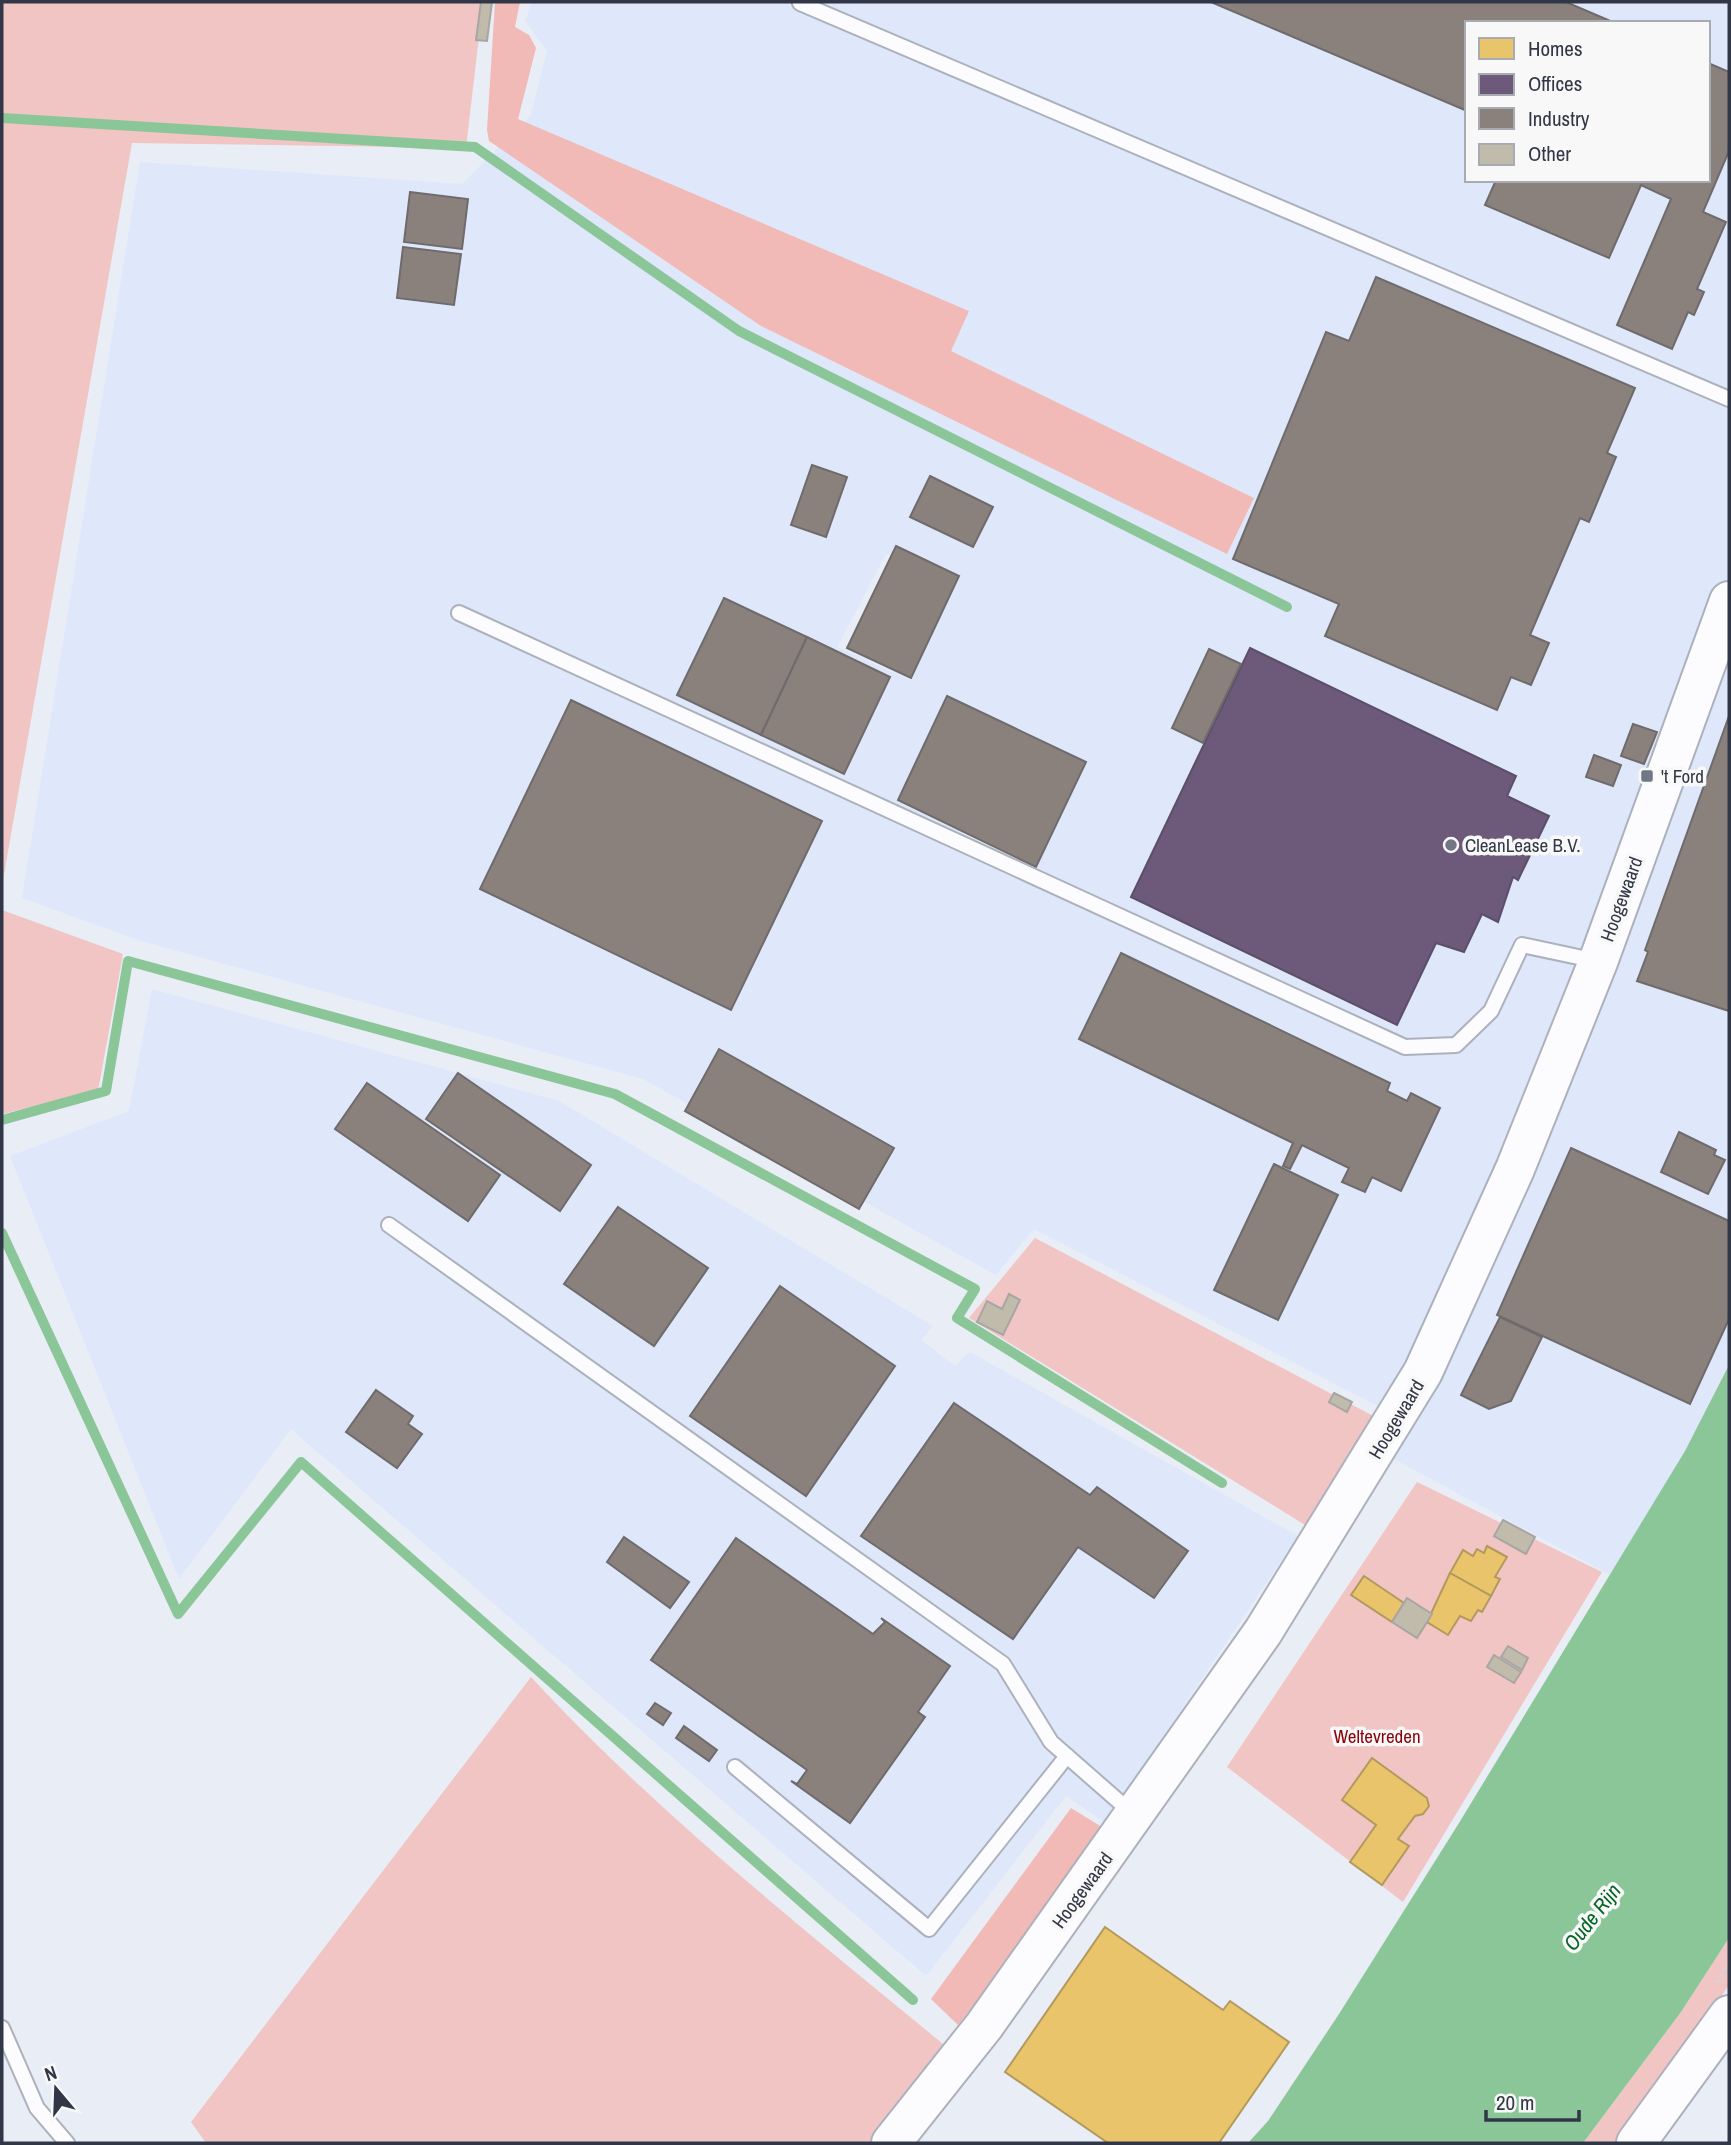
<svg xmlns="http://www.w3.org/2000/svg" width="1731" height="2145" font-family="'Archivo Narrow',sans-serif">
<style>
.built{fill:#dfe7fa;fill-rule:evenodd}
.green{fill:#f0c5c4}
.forest{fill:#f2bab7}
.water{fill:#8bc698}
.homes{fill:#e9c46a;stroke:#b29a5f;stroke-width:2}
.offices{fill:#6d597a;stroke:#5b4f6a;stroke-width:2}
.industry{fill:#8a817c;stroke:#6f6b6c;stroke-width:2}
.lines{fill:none;stroke-linecap:round;stroke-linejoin:round}
.stream{stroke:#8bc698;stroke-width:10}
.building{fill:#c1bbab;stroke:#a8a6a4;stroke-width:2}
.lane-casing{stroke:#acb1bc;stroke-width:18}
.secondary-casing{stroke:#acb1bc;stroke-width:42}
.path{stroke:#d5d6d9;stroke-width:4.5;stroke-dasharray:2 5;stroke-linecap:butt}
.lane{stroke:#fcfcfe;stroke-width:14}
.secondary{stroke:#fcfcfe;stroke-width:38}
.poi-dot{fill:#717784;stroke:#f8f8f8;stroke-width:2.5}
.labels{text-anchor:middle;dominant-baseline:central;stroke-width:7;stroke-linejoin:round;paint-order:stroke}
.poi-label{font-size:19px;fill:#313746;stroke:#f8f8f8;text-anchor:start}
.street-label{font-size:19px;fill:#313746;stroke:#f8f8f8}
.park-label{font-size:19px;fill:#89040a;stroke:#f8f8f8}
.water-label{font-size:21px;font-style:italic;fill:#056524;stroke:#f8f8f8}
</style>
<rect width="100%" height="100%" fill="#e9edf6"/>
<g class="built">
<path d="M532,2H1729V1424L1625,1583L1364,1443L1386,1389L1378,1406L1034,1229L996,1275L643,1079L141,941L22,898L140,162L462,184L531,115L547,51L525,21ZM1467,23H1708V180H1467ZM886,554L892,556L846,648L923,686L837,647Z"/>
<path d="M152,989L559,1101L933,1326L921,1340L955,1366L970,1352L1298,1536L1176,1717L1116,1830L1066,1796L926,1976L291,1429L179,1579L10,1156L129,1111Z"/>
</g>
<g class="green">
<path d="M2,2H483L466,148L132,143L2,886Z"/>
<path d="M2,910L123,954L98,1091L2,1114Z"/>
<path d="M1035,1238L1383,1421L1310,1528L969,1318Z"/>
<path d="M1417,1482L1602,1572L1403,1902L1227,1767Z"/>
<path d="M531,1677C656,1812 801,1927 943,2044L871,2143H206L191,2122Z"/>
<path d="M1729,1938V1985L1620,2143H1583L1681,2012Z"/>
</g>
<g class="forest">
<path d="M495,2H520L515,27L529,35L536,48L518,119L969,311L951,351L1254,498L1227,554L761,326L489,141L487,130Z"/>
<path d="M1071,1808L1110,1832L958,2025L931,1999Z"/>
</g>
<path class="water" d="M1729,1365V1938L1681,2012L1583,2143H1248L1268,2121L1339,2014L1459,1823L1685,1451Z"/>
<g class="homes">
<path d="M1487,1546L1507,1557L1495,1577L1500,1579L1491,1596L1450,1573L1463,1550L1473,1556L1477,1549L1484,1553Z"/>
<path d="M1450,1573L1491,1596L1482,1612L1478,1610L1471,1621L1460,1616L1448,1635L1427,1622Z"/>
<path d="M1364,1576L1404,1603L1392,1622L1351,1595Z"/>
<path d="M1372,1758L1427,1798L1429,1806L1423,1814L1415,1816L1398,1839L1409,1846L1382,1885L1350,1862L1376,1825L1342,1800Z"/>
<path d="M1105,1927L1223,2010L1230,2001L1289,2042L1219,2143H1108L1005,2072Z"/>
</g>
<path class="offices" d="M1250,648L1516,776L1507,796L1549,816L1518,880L1513,877L1498,922L1482,914L1464,952L1436,943L1397,1025L1131,897Z"/>
<g class="industry">
<path d="M1211,2H1566L1615,23H1467V111Z"/>
<path d="M1708,63L1729,72V151L1703,212L1726,222L1697,289L1704,292L1694,315L1688,312L1672,349L1617,325L1671,199L1641,185L1609,258L1485,205L1496,180H1708Z"/>
<path d="M410,192L468,199L462,249L404,242Z"/>
<path d="M403,247L461,254L454,305L397,298Z"/>
<path d="M1376,277L1635,388L1607,453L1616,457L1589,522L1580,518L1530,635L1549,643L1531,685L1511,677L1497,710L1325,636L1339,604L1233,559L1326,332L1349,341Z"/>
<path d="M812,465L847,477L826,537L791,525Z"/>
<path d="M930,476L993,507L973,547L910,517Z"/>
<path d="M896,546L959,576L911,678L847,648Z"/>
<path d="M724,598L807,637L761,735L677,695Z"/>
<path d="M807,637L890,677L844,774L761,735Z"/>
<path d="M1209,649L1241,664L1203,743L1172,728Z"/>
<path d="M947,696L1086,762L1036,867L898,800Z"/>
<path d="M571,700L822,821L731,1010L480,889Z"/>
<path d="M1729,716V1011L1637,981L1648,952L1645,950Z"/>
<path d="M1633,724L1657,732L1644,764L1621,756Z"/>
<path d="M1594,755L1621,765L1613,786L1586,777Z"/>
<path d="M1121,953L1390,1083L1387,1091L1407,1101L1411,1093L1440,1108L1401,1191L1372,1177L1365,1192L1342,1182L1349,1168L1302,1145L1290,1169L1283,1166L1293,1143L1079,1039Z"/>
<path d="M719,1049L894,1148L859,1209L685,1111Z"/>
<path d="M458,1073L591,1165L560,1211L426,1119Z"/>
<path d="M367,1083L500,1175L468,1221L335,1129Z"/>
<path d="M1679,1132L1716,1150L1714,1155L1725,1160L1708,1194L1661,1172Z"/>
<path d="M1571,1148L1729,1221V1319L1690,1404L1497,1315Z"/>
<path d="M1274,1164L1338,1195L1278,1320L1214,1290Z"/>
<path d="M618,1207L708,1268L654,1346L564,1284Z"/>
<path d="M780,1286L895,1366L806,1496L690,1416Z"/>
<path d="M1500,1317L1542,1337L1511,1401L1489,1409L1461,1395Z"/>
<path d="M376,1390L413,1416L408,1424L422,1434L397,1468L346,1432Z"/>
<path d="M954,1403L1090,1495L1097,1487L1188,1551L1154,1598L1078,1547L1013,1639L861,1536Z"/>
<path d="M624,1537L689,1582L670,1608L607,1562Z"/>
<path d="M736,1538L873,1634L885,1622L881,1618L950,1666L918,1712L925,1717L850,1823L791,1781L797,1784L807,1770L651,1660Z"/>
<path d="M655,1703L671,1713L663,1725L647,1714Z"/>
<path d="M684,1726L717,1750L709,1761L676,1738Z"/>
</g>
<g class="lines">
<g class="stream">
<path d="M2,118L475,147L739,331L1287,607"/>
<path d="M2,1120L106,1091L128,961L615,1094L975,1289L957,1318L1222,1483"/>
<path d="M2,1233L178,1614L301,1462L913,2000"/>
</g>
</g>
<g class="building">
<path d="M481,2H492L487,41L476,40Z"/>
<path d="M1009,1294L1020,1300L1003,1335L977,1322L987,1301L1002,1309Z"/>
<path d="M1334,1393L1352,1402L1347,1412L1329,1402Z"/>
<path d="M1503,1520L1535,1537L1526,1554L1494,1536Z"/>
<path d="M1407,1598L1432,1614L1417,1638L1392,1622Z"/>
<path d="M1508,1646L1528,1658L1522,1670L1501,1657Z"/>
<path d="M1494,1655L1521,1672L1514,1683L1487,1667Z"/>
</g>
<g class="lines">
<g class="lane-casing">
<g id="lane">
<path d="M800,3L1729,399"/>
<path d="M459,613L1405,1047L1456,1045L1491,1011L1522,945L1597,961"/>
<path d="M389,1225L1003,1664L1051,1742L1132,1813"/>
<path d="M735,1767L929,1929L1067,1756"/>
<path d="M2,2028L37,2108L67,2143"/>
</g>
</g>
<g class="secondary-casing">
<g id="secondary">
<path d="M891,2143L984,2026L1263,1632L1423,1372L1515,1169L1598,962L1729,601"/>
<path d="M1636,2143L1729,2015"/>
</g>
</g>
<path class="path" d="M1717,1982L1729,1962"/>
<use href="#lane" class="lane"/>
<use href="#secondary" class="secondary"/>
</g>
<g class="poi-dot">
<rect x="1640" y="769" width="14" height="14" rx="3.5"/>
<circle cx="1451" cy="845" r="7"/>
</g>
<g class="labels">
<g class="poi-label">
<text x="1661" y="776">'t Ford</text>
<text x="1465" y="845">CleanLease B.V.</text>
</g>
<g class="street-label">
<text transform="translate(1621 899) rotate(-70)">Hoogewaard</text>
<text transform="translate(1396 1419) rotate(-59)">Hoogewaard</text>
<text transform="translate(1082 1890) rotate(-54)">Hoogewaard</text>
</g>
<g class="park-label">
<text x="1377" y="1736">Weltevreden</text>
</g>
<g class="water-label">
<text transform="translate(1592 1917) rotate(-52)">Oude Rijn</text>
</g>
</g>
<rect width="1731" height="2145" fill="none" stroke="#313746" stroke-width="7"/>
<rect x="1465" y="21" width="245" height="161" fill="#f8f8f8" stroke="#a8abb1" stroke-width="2"/>
<rect x="1479" y="38" width="35" height="21" fill="#e9c46a" stroke="#a8abb1" stroke-width="2"/>
<text x="1528" y="56" font-size="21" fill="#313746">Homes</text>
<rect x="1479" y="74" width="35" height="21" fill="#6d597a" stroke="#a8abb1" stroke-width="2"/>
<text x="1528" y="91" font-size="21" fill="#313746">Offices</text>
<rect x="1479" y="108" width="35" height="21" fill="#8a817c" stroke="#a8abb1" stroke-width="2"/>
<text x="1528" y="126" font-size="21" fill="#313746">Industry</text>
<rect x="1479" y="144" width="35" height="21" fill="#c1bbab" stroke="#a8abb1" stroke-width="2"/>
<text x="1528" y="161" font-size="21" fill="#313746">Other</text>
<g transform="translate(56 2089) rotate(341)" stroke="#f8f8f8" stroke-width="5" paint-order="stroke">
<path d="M0-5L12 26L0 18L-12 26Z" fill="#313746"/>
<text y="-10" font-size="19" font-weight="bold" text-anchor="middle" fill="#313746">N</text>
</g>
<path d="M1486 2110v10h93v-10" fill="none" stroke="#313746" stroke-width="3.5"/>
<text x="1496" y="2110" font-size="21" fill="#313746" stroke="#f8f8f8" stroke-width="5" paint-order="stroke">20 m</text>
</svg>
